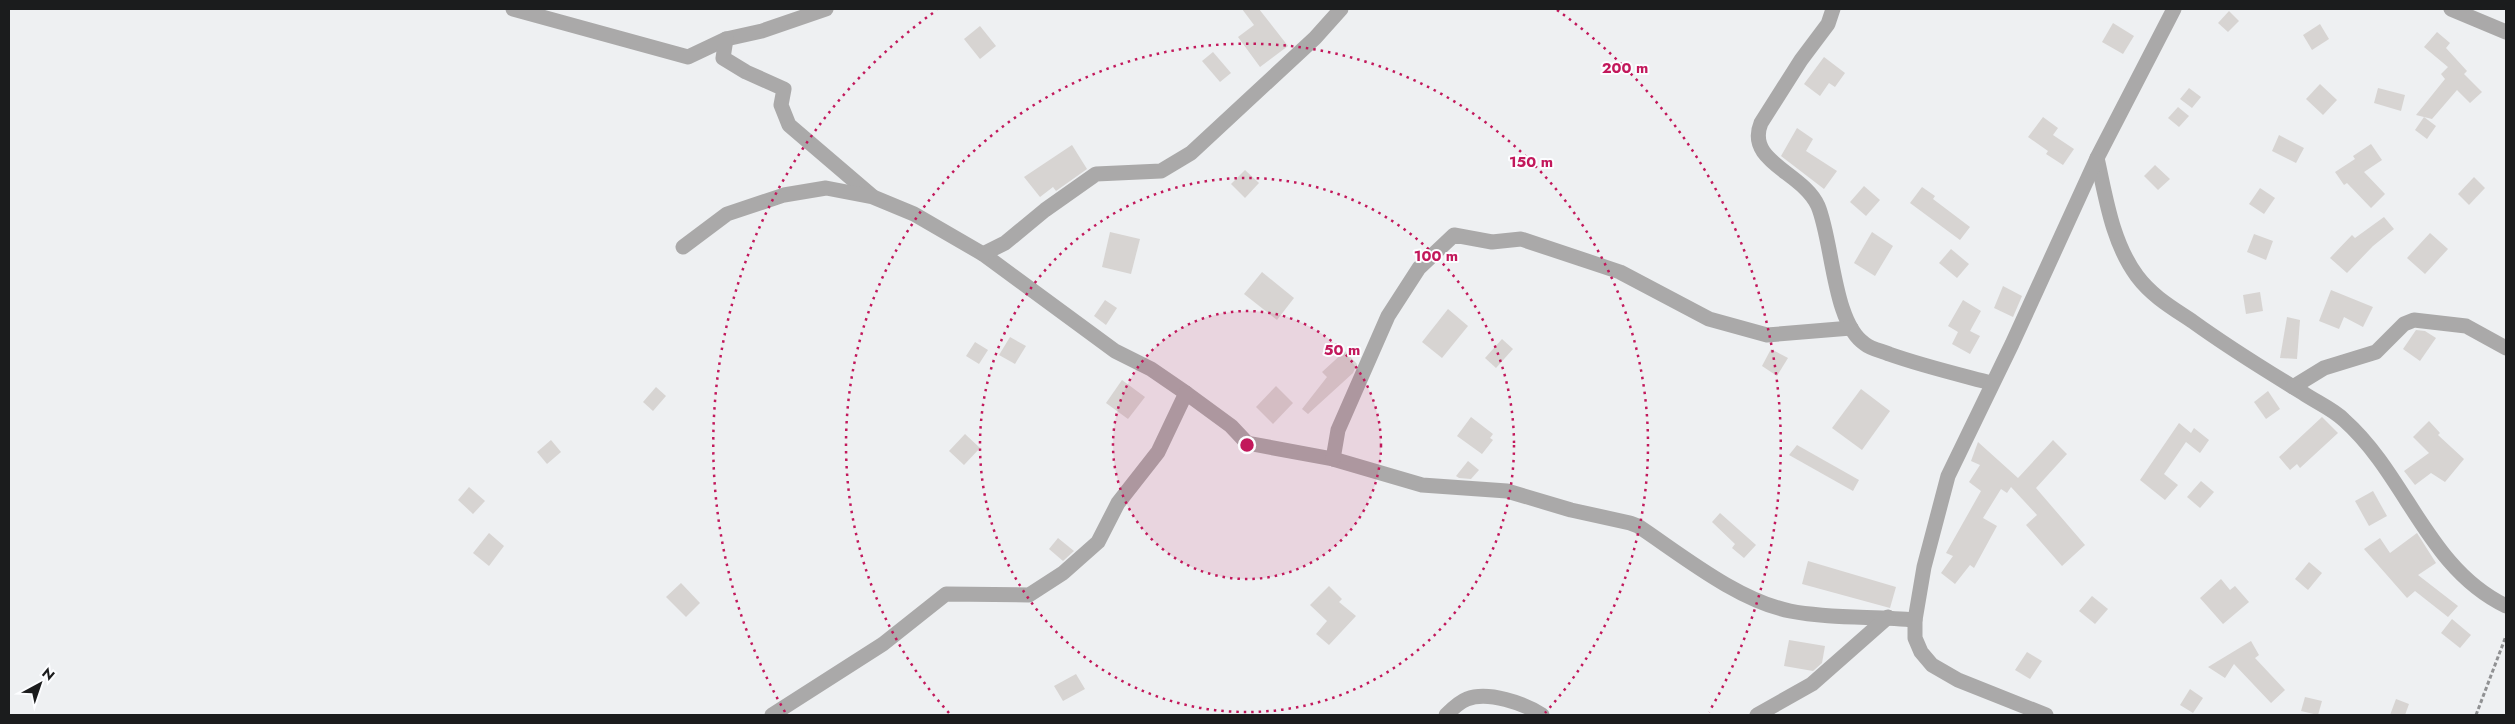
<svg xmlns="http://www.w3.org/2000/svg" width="2515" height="724" font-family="Jost,sans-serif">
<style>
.building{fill:#d7d4d2}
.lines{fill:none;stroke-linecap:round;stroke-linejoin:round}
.path{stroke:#909193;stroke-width:3;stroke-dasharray:4 2.5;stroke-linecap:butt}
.minor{stroke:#aaa9a9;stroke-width:15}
.ring{fill:none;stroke:#c2185b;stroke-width:2.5;stroke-dasharray:2.5 5}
.centre{fill:#c2185b;stroke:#fcfdff;stroke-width:2.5}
.ring-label{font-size:15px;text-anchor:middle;font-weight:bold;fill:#c2185b;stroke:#fcfdff;stroke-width:4;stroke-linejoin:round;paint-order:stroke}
</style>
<rect width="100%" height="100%" fill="#eef0f2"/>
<g class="building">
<path d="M1242,9H1259L1288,46L1260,67L1238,37L1254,25Z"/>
<path d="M2229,11L2239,21L2228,32L2218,23Z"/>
<path d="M2113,23L2134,36L2123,54L2102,42Z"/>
<path d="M2320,24L2329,39L2312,50L2303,35Z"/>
<path d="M980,26L996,46L980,59L964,39Z"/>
<path d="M2437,32L2450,43L2446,48L2467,71L2464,74L2482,92L2470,103L2457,90L2432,119L2416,115L2445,79L2441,74L2448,67L2424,47Z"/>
<path d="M1213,52L1231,73L1220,82L1202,61Z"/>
<path d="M1824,57L1845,73L1835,87L1829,83L1820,96L1804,84Z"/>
<path d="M2320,84L2337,100L2323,115L2306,99Z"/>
<path d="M2189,88L2201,97L2192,108L2180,99Z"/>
<path d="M2378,88L2405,95L2401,111L2374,103Z"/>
<path d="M2178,107L2189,116L2179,127L2168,118Z"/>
<path d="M2043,117L2058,128L2053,135L2074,149L2063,165L2046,154L2048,151L2028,137Z"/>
<path d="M2424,117L2436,126L2427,139L2415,130Z"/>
<path d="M1797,128L1813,139L1806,151L1837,171L1824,189L1781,156Z"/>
<path d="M2279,135L2304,148L2296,163L2272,151Z"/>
<path d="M2371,144L2382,160L2364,172L2385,194L2371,208L2347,183L2344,185L2335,172L2355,159L2353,156Z"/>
<path d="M1072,145L1087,169L1056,191L1053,187L1040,197L1024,177Z"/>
<path d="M2155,165L2170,179L2158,190L2144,176Z"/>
<path d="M1245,170L1259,183L1245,198L1231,184Z"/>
<path d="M2474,177L2485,188L2469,205L2458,194Z"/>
<path d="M1864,186L1880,200L1866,216L1850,202Z"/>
<path d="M1922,187L1935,196L1933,199L1970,227L1960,240L1910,203Z"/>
<path d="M2260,188L2275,198L2264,214L2249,204Z"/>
<path d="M2384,217L2394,229L2373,246L2347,273L2330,258L2352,235L2355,238Z"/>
<path d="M1110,232L1140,239L1131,274L1102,267Z"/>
<path d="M1872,232L1893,246L1875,276L1854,263Z"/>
<path d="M2430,233L2448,249L2425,274L2407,258Z"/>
<path d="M2254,234L2273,241L2266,260L2247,252Z"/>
<path d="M1951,249L1969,264L1957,278L1939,263Z"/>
<path d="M1262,272L1294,298L1277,320L1244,294Z"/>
<path d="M2003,286L2022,296L2013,317L1994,308Z"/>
<path d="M2331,290L2373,307L2363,327L2344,317L2339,329L2319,321Z"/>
<path d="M2260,292L2263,311L2246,314L2243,295Z"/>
<path d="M1105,300L1117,308L1106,325L1094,316Z"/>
<path d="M1963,300L1981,311L1970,331L1980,336L1970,354L1952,344L1958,332L1948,326Z"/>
<path d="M1448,309L1468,326L1442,358L1422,342Z"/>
<path d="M2287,317L2300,320L2297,359L2280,358Z"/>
<path d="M2416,330L2425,331L2436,338L2420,361L2403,349Z"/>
<path d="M1010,337L1026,346L1015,364L999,355Z"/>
<path d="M1502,339L1513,349L1496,368L1485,358Z"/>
<path d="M975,342L988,350L979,364L966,356Z"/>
<path d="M1771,349L1788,358L1777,376L1762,366Z"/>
<path d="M1345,351L1357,364L1353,373L1308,414L1302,409L1327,377L1322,372Z"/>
<path d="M1122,380L1145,397L1128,419L1106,403Z"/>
<path d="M1276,386L1293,403L1273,424L1256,407Z"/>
<path d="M656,387L666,396L653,411L643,402Z"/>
<path d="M1861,389L1890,411L1862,450L1832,428Z"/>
<path d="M2268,391L2280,409L2266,419L2254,402Z"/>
<path d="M1471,417L1493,434L1490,438L1493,440L1482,454L1457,436Z"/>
<path d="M2322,417L2338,433L2300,468L2297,464L2290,470L2279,457Z"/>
<path d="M2429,421L2440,433L2438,435L2464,459L2445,482L2431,473L2415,485L2404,471L2429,453L2413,437Z"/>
<path d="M2179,423L2191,433L2194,428L2209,440L2200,453L2186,442L2164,474L2178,485L2165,500L2140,480Z"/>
<path d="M965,434L980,448L964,465L949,451Z"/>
<path d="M551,440L561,452L547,464L537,452Z"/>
<path d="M2053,440L2067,454L2036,488L2085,545L2062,566L2026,525L2037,515L2011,487L2007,493L2001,489L1983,518L1997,526L1974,568L1970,565L1955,584L1941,573L1953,556L1946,553L1981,491L1969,482L1980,465L1971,461L1978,442L2018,478Z"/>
<path d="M1797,445L1859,480L1853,491L1789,455Z"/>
<path d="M1468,461L1479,470L1471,479L1459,478L1456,476Z"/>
<path d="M2201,481L2214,492L2200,508L2187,497Z"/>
<path d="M469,487L485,501L473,514L458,500Z"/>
<path d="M2373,491L2387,516L2369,526L2355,501Z"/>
<path d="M1720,513L1756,545L1744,558L1732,548L1735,544L1712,522Z"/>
<path d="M489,533L504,546L489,566L473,553Z"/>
<path d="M2417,533L2436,563L2418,575L2458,606L2448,617L2415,591L2407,598L2364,549L2380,538L2390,553Z"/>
<path d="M1058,538L1074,551L1063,561L1049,549Z"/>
<path d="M1808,561L1896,587L1890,608L1802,584Z"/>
<path d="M2309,562L2322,573L2308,590L2295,579Z"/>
<path d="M2221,579L2230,590L2235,586L2249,602L2223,624L2200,598Z"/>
<path d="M681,583L700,603L686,617L666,597Z"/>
<path d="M1329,586L1342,599L1339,602L1356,616L1329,645L1316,634L1327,621L1310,605Z"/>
<path d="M2092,596L2108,609L2095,624L2079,611Z"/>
<path d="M2452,619L2471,635L2460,648L2441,633Z"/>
<path d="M1789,640L1825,646L1822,663L1813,671L1784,666Z"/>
<path d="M2251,641L2259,655L2255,658L2285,690L2271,703L2234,664L2225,678L2208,667Z"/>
<path d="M2027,652L2042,661L2030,679L2015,670Z"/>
<path d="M1076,674L1085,689L1063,701L1054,686Z"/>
<path d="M2190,689L2203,698L2193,713L2180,705Z"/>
<path d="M2305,697L2322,701L2318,715L2301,711Z"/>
<path d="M2396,699L2409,704L2405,715H2390Z"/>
</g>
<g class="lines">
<path class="path" d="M2476,715L2506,636"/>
<g class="minor">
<path d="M513,9L688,57L726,39L762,31L826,9"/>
<path d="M1833,9L1828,24L1801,60L1761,123C1745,162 1803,172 1818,206C1833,242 1833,323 1865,344C1871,349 1882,351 1889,354C1923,366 1957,374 1991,383"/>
<path d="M2451,9L2506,32"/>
<path d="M726,39L723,58L746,72L784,89L781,105L789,125L872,196"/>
<path d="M2097,158C2106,198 2112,242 2137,276C2152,296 2171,307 2192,321C2228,347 2265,370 2303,393C2316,402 2333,409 2344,420C2407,476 2427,568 2506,606"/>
<path d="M683,247L727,214L784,195L826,188L873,197L914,214L983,254L1115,351L1151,369L1186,393L1231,426L1247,443L1333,459L1422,485L1507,491L1571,510L1630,523L1638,526C1683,556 1737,600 1790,611C1831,619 1874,616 1915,620"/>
<path d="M983,254L1005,243L1045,210L1096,174L1161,171L1191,153L1315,38L1341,9"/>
<path d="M2293,387L2324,368L2376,352L2404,324L2414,320L2466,326L2506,348"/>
<path d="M1333,459L1338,430L1388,316L1419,268L1454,235L1492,242L1521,239L1620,272L1709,319L1767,335L1851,328"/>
<path d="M772,715L883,644L946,594L1029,595L1063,573L1098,542L1118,503L1158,452L1186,393"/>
<path d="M1446,715C1452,709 1459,702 1467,699C1488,691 1524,703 1542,715"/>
<path d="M1757,715L1812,684L1888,617"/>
<path d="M2046,715L1958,680L1932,665L1921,652L1915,638V620L1924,567L1948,476L2012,344L2097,158L2174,9"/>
</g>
</g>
<circle cx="1247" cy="445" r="134" fill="#c2185b" fill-opacity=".12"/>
<g class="ring">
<circle cx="1247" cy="445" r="134"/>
<circle cx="1247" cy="445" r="267"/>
<path d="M949 713A401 401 0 1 1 1545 713"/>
<path d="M785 712A534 534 0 0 1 937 10M1557 10A534 534 0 0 1 1709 712"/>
</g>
<circle cx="1247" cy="445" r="8" class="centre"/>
<g class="ring-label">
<text x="1625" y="73">200 m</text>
<text x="1531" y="167">150 m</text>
<text x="1436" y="261">100 m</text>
<text x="1342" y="355">50 m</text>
</g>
<rect width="2515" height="724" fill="none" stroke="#1b1c1d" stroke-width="20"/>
<g transform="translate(40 684) rotate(40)" stroke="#fcfdff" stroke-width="4" paint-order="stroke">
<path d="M0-4L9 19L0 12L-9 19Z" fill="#1b1c1d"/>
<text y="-8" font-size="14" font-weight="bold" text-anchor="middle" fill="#1b1c1d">N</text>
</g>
</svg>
